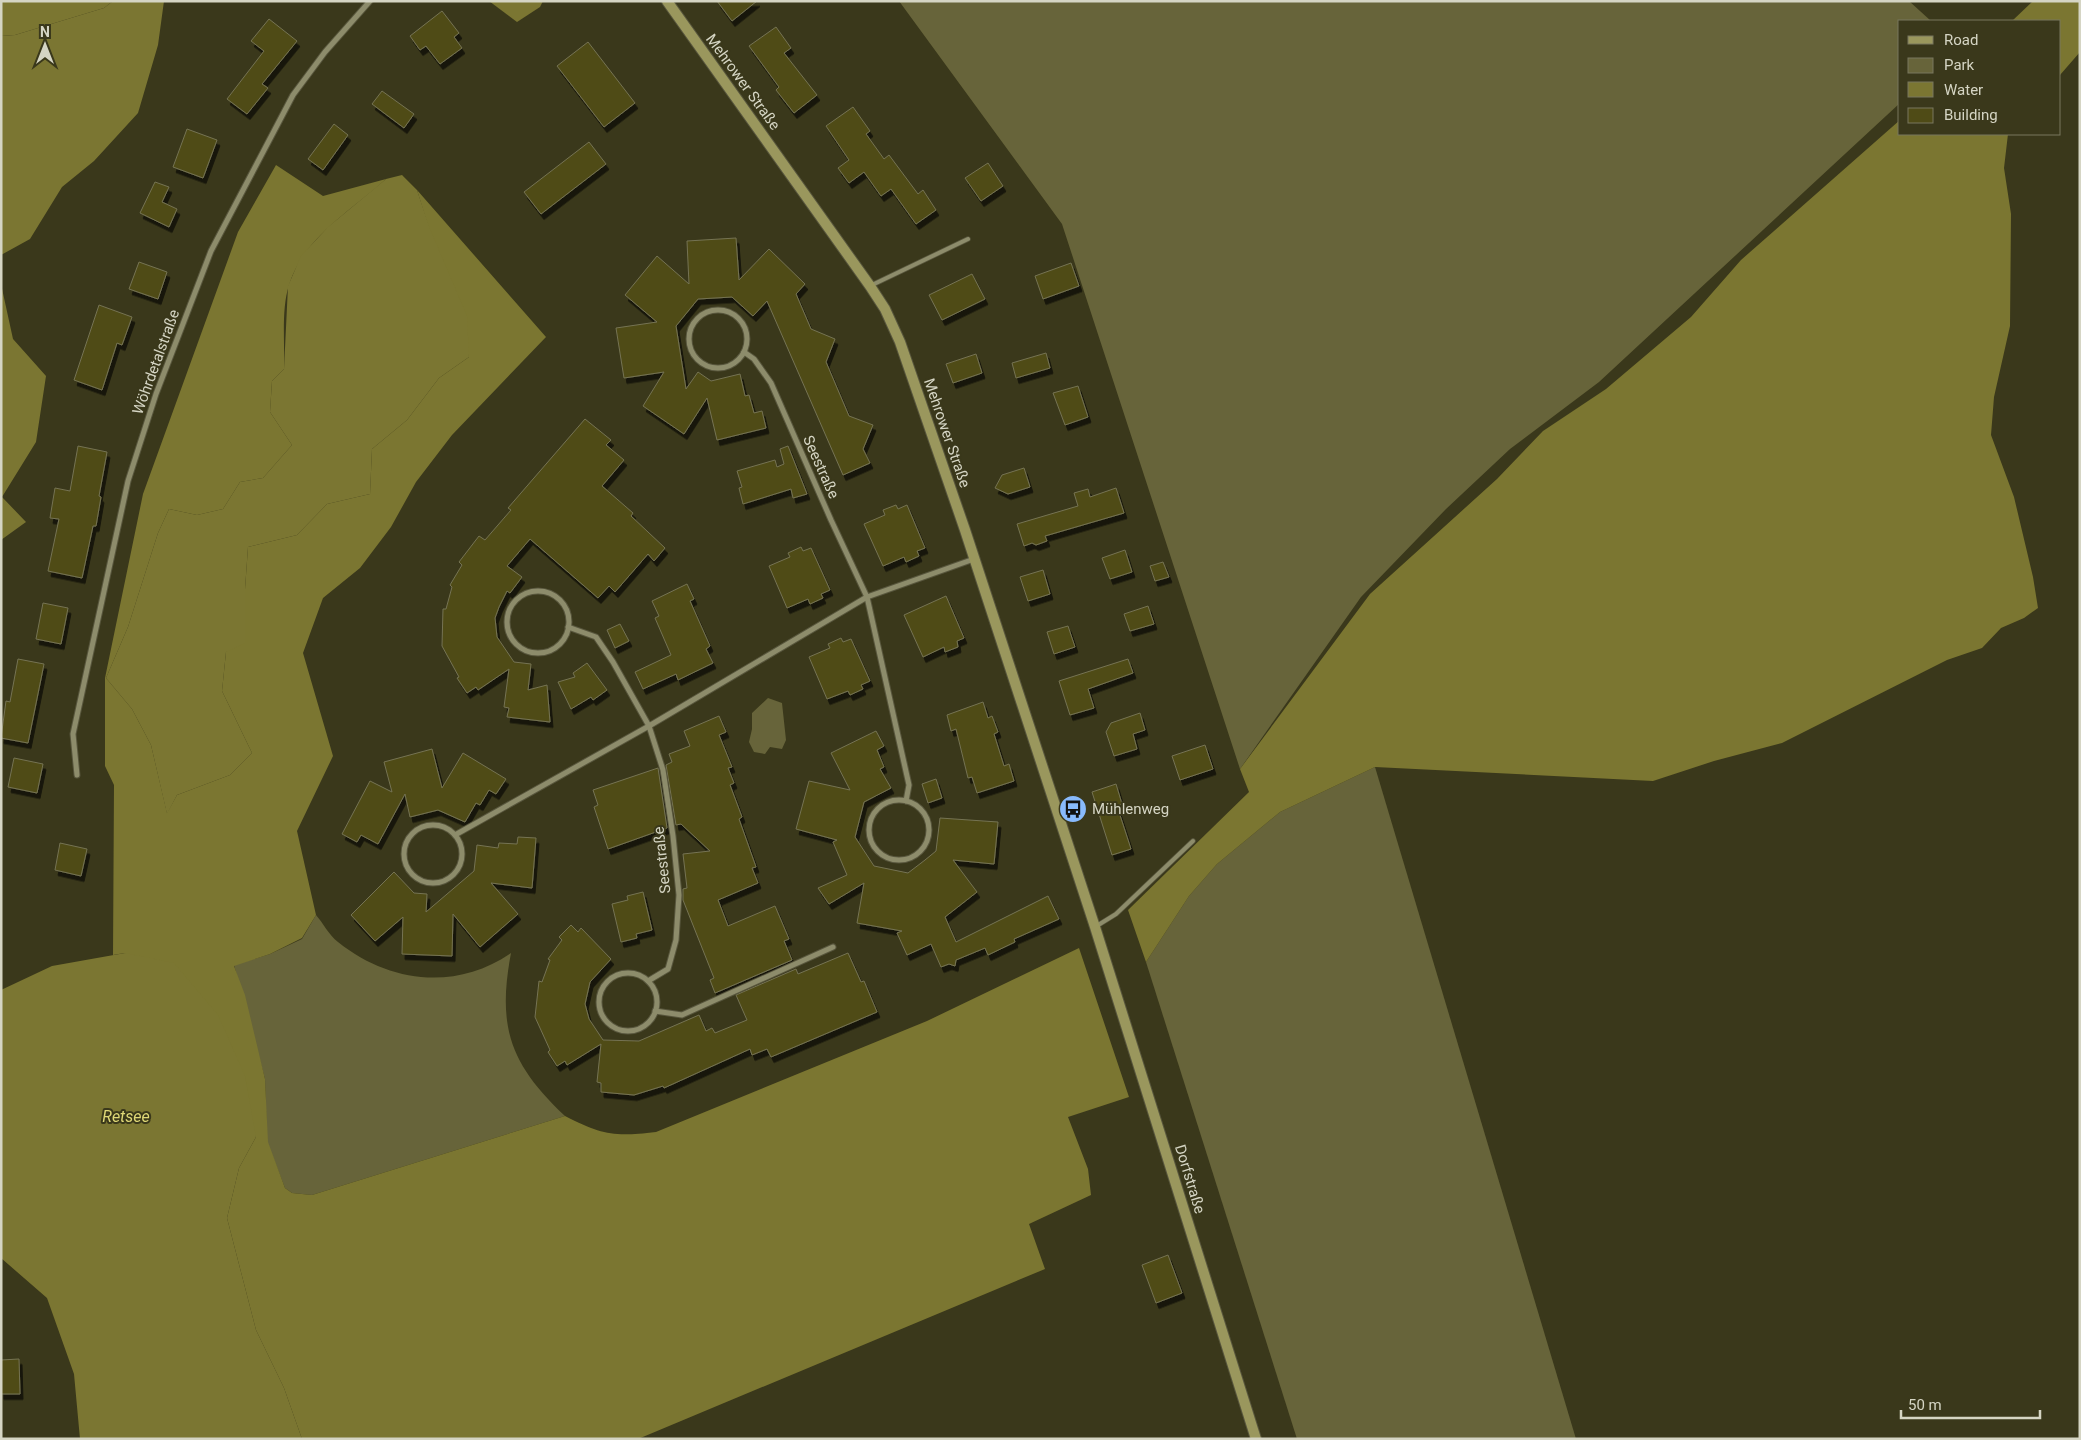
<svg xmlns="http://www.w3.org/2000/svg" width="2081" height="1440" font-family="Roboto,sans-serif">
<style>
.green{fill:#67643a}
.forest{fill:#7b7631}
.water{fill:#7b7632}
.building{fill:#4f4b16;stroke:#757353;filter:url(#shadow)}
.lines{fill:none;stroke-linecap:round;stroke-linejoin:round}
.lane-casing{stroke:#58563d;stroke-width:5.5}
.street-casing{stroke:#58563d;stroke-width:7}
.secondary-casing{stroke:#58563d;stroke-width:12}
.lane{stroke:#8d8c6b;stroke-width:4}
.street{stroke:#8d8c6b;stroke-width:5}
.secondary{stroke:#9a975d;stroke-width:10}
.labels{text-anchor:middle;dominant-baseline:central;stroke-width:4;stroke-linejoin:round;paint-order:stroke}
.street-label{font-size:15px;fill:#d5d5c4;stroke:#3a381b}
.poi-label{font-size:15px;fill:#d5d5c4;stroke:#3a381b;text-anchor:start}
.water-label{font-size:16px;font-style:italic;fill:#dfd877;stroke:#3a381b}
</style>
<defs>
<filter id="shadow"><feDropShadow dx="3" dy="5.5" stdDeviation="0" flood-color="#0009"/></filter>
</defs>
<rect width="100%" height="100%" fill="#3a381b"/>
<g class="green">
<path d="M899,1H1909L1931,21H1900V103L1599,382L1510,449L1446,509L1361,597L1240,769L1062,224Z"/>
<path d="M768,698L782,703L786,740L782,749L770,747L765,754L754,752L749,742L752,729V713Z"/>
<path d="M1375,767L1576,1439H1297L1146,962L1189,896L1217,864L1280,812Z"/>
<path d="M316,915C323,923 329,935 338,942C389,983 456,991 511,953C497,1027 510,1064 565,1116L312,1195L292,1193L285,1188L267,1142L265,1079L234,965L270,954L302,939Z"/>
</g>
<g class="forest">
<path d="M1,1H113L104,8L15,35L1,36Z"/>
<path d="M2033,1H2080V52L2060,75V21H2012Z"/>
<path d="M1900,120V134H2008L2004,168L2011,214L2010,326L1994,397L1991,435L2014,497L2033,577L2038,608L2024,618L2001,628L1982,648L1947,660L1782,743L1714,761L1653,781L1375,767L1280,812L1217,864L1189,896L1146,962L1128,910L1249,792L1240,769L1370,594L1497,479L1543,431L1606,389L1691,317L1741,260Z"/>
<path d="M276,165L323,196L386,179C350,212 304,237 289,285C281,310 285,343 284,369L272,381L270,412L292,445L263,478L240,482L223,509L197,515L169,509L158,533L128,627L106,678L132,709L151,745L167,813L177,795L230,775L252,753L222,691L226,652L245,589L248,547L297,535L327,504L370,494L372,449L407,420L439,378L469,357L417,190L546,337L452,435L416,482L391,527L360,568L323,598L303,653L333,756L297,831L316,915L302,938L270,954L234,966L245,995L265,1079L268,1142L285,1188L292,1193L312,1195L565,1116C603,1135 613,1137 656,1132L927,1021L1079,948L1129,1097L1068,1117L1088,1169L1091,1195L1029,1224L1045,1269L638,1439H302L284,1388L256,1330L227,1218L239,1168L256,1137L125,953L113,955L114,785L105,766V678L143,494L238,232Z"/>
</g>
<g class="water">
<path d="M113,1H164L158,45L138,113L94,161L62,187L30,239L1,255V36L15,35L104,8Z"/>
<path d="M489,1H543L540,7L517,22Z"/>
<path d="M402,175L417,190L430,229L467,316L469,357L439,378L407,420L372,449L370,494L327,504L297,535L248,547L245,589V643L226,652L222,691L252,753L230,775L177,795L167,814L151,745L132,709L106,678L128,627L158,533L169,509L197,515L223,509L240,482L263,478L292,445L270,412L272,381L284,369L288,286L301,256L328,227L386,179Z"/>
<path d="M1,284L13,339L46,376L36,442L2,497L26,522L1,540Z"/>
<path d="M125,953L174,963L218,1015L245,1076L256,1137L239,1168L227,1218L256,1330L284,1388L302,1439H80L74,1374L47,1298L1,1258V990L52,966Z"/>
</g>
<g class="building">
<path d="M717,1H757L732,21Z"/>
<path d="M442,11L459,33L454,37L462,48L440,64L426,46L420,50L410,36Z"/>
<path d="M269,19L297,41L262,84L268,88L247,114L227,99L264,51L251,41Z"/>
<path d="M776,27L791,48L784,53L817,95L794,113L776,90L779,87L749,46Z"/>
<path d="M588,42L635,103L604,127L557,66Z"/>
<path d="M382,91L414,114L404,128L372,104Z"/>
<path d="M853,107L870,131L866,134L884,159L889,155L918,194L923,190L936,210L916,224L891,189L881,196L864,172L849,183L838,168L849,160L826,126Z"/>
<path d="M334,124L348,135L323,170L308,159Z"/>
<path d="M187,129L217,140L203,178L173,167Z"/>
<path d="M589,142L606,164L541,214L524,192Z"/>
<path d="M988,163L1003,186L981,201L965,178Z"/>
<path d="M155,182L169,187L162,202L177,209L169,227L140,213Z"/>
<path d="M736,238L739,280L769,249L805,284L796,294L811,329L835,339L826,362L849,416L873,425L863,449L870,463L843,475L767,301L753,316L732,297L698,299L676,326L686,389L698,372L711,381L740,374L745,396L749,395L754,413L762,411L766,428L717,440L707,398L684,434L643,406L664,372L624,378L616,328L657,322L625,295L657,256L689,284L687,241Z"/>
<path d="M139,262L167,272L158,299L129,289Z"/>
<path d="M1071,263L1079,286L1043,299L1035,276Z"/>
<path d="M972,274L985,299L942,320L929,295Z"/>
<path d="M99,305L132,317L122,345L117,343L102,390L74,380Z"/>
<path d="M1046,353L1050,368L1016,378L1012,363Z"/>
<path d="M976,354L982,373L953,383L946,364Z"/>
<path d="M1078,386L1088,417L1065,425L1053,393Z"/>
<path d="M585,419L611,440L606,445L624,460L602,486L633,513L631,516L665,548L654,561L648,554L615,592L609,586L598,598L530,539L507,566L522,577L510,593L507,591L499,607L495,618L497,637L514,662L531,664L528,690L547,685L550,722L507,717L509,708L504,707L509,669L478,690L476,687L467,693L457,678L459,677L442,646L443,609H446L452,587L450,585L462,565L459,562L479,536L485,540L511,510L508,508Z"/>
<path d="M78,446L107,452L99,496L101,497L96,526H93L82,578L48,571L59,519L50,518L55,488L70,491Z"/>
<path d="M788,446L807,494L793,498L791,489L743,504L739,488L742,487L737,471L775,460L777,467L784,464L780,449Z"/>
<path d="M1024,468L1030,487L1008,494L995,488L1002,475Z"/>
<path d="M1116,488L1124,513L1045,536L1047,541L1036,545L1032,543L1024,546L1017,524L1078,506L1074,493L1088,489L1090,497Z"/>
<path d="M896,505L898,509L907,505L925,548L917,551L919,556L906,562L904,557L883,566L864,524L885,515L883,510Z"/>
<path d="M801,547L803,551L811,548L830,590L821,594L823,598L810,604L808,599L787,608L769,566L790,557L788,553Z"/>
<path d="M1125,550L1132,572L1110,579L1102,558Z"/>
<path d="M1163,562L1169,577L1155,581L1150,566Z"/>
<path d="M1043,570L1050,594L1028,601L1020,577Z"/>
<path d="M687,584L694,599L690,601L710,646L706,649L713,663L678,680L676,674L643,689L635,672L671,655L655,618L659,616L652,601Z"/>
<path d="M946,596L964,638L957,641L958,647L945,652L944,647L923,657L904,615Z"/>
<path d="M43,603L68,608L61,644L36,639Z"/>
<path d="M1148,606L1154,624L1130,631L1124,614Z"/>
<path d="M620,624L629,641L615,648L607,630Z"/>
<path d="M1068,626L1075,647L1054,654L1047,632Z"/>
<path d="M841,638L843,642L851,639L870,681L861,685L863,689L850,695L848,691L827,699L809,657L830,648L828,644Z"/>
<path d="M18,659L44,664L28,743L1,738L6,701L10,702Z"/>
<path d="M1128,659L1133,673L1088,689L1094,708L1070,715L1059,681Z"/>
<path d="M587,663L607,690L593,700L591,697L571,709L558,682L575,677L573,673Z"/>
<path d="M983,702L988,718L992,716L998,732L994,734L1004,766L1009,764L1014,781L977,793L972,777L968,778L956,729L951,731L947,715Z"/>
<path d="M1140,713L1145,730L1133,734L1137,749L1114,756L1106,732L1111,723Z"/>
<path d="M719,716L726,732L719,735L732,767L728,768L734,783L730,785L742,817L739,819L756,867L752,868L758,883L718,900L728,926L775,906L789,939L784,941L792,960L715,993L710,980L714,978L683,900V889L687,888L683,854L710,851L681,824L676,825L666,765L672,762L669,754L690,746L684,731Z"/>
<path d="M876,731L884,746L877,750L884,767L880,769L891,788L864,802L855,837L874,866L908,873L925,860L936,851L940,818L998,822L994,864L953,860L977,892L945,917L956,942L1048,896L1059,919L1014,939L1015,942L988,955L985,948L956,960L955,966L949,964L941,967L931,944L907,955L897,933L902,931L857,923L864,883L829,904L818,888L847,875L833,842L837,840L796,829L809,781L850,790L831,753Z"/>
<path d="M1205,745L1213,769L1180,780L1172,756Z"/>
<path d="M432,749L442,788L463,753L506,779L496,794L489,790L480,805L476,803L465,822L438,810L410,817L405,794L378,844L361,835L357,842L342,834L370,781L392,792L384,762Z"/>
<path d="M14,758L43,764L37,793L8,787Z"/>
<path d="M658,768L667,828L608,849L594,807L598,805L593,790Z"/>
<path d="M936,779L942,798L928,803L922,784Z"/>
<path d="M1116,784L1122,804L1117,806L1131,849L1112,855L1092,792Z"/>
<path d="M518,837L536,838L532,888L491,883L518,914L480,947L453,914L452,956L402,954L403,917L375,941L351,915L394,872L414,893L427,894L426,912L474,871L477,845L498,848L499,843L517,844Z"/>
<path d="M60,843L87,849L81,876L55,870Z"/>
<path d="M643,892L652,930L636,934L637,938L621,942L612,904L628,900L627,896Z"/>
<path d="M571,925L578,932L581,928L611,959L590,982L585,1004L589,1019L603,1040L639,1041L699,1015L706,1031L712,1028L715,1033L747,1020L736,995L796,969L798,974L848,953L861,982L864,981L877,1012L771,1057L767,1049L752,1055L750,1049L664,1088L663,1086L634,1095L601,1092V1083L597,1082L601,1044L567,1065L565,1061L557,1066L548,1052L550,1050L535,1017L539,981L542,982L550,960L548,959L562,940L559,937Z"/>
<path d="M1168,1255L1182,1293L1156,1303L1142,1265Z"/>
<path d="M19,1359L20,1394H1V1360Z"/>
</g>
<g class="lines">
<g class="lane-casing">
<g id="lane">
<path d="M872,285L968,239"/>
<path d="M1095,927L1116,914L1193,841"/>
</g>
</g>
<g class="street-casing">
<g id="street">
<circle cx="718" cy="339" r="29"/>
<path d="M744,352L754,359L771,383L831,520L867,597L909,785L906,801"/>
<circle cx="538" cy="622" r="31"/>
<path d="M568,627L596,637L613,662L649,726L663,770L673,836L679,895L676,940L668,969L648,981"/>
<path d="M77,775L73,734L128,481L156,394L211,251L293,95L325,52L370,1"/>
<circle cx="899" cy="830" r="30"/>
<circle cx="433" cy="854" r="29"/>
<path d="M455,835L649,726L867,597L974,559"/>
<circle cx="628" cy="1002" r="29"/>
<path d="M655,1011L682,1015L833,947"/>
</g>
</g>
<g class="secondary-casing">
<path id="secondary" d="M667,1L870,286L885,309L900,342L965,530L1095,927L1256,1439"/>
</g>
<use href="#lane" class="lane"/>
<use href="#street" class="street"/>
<use href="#secondary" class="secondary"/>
</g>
<defs>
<g id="bus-disc" transform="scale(1.4375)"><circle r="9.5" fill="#88bafc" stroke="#3a381b"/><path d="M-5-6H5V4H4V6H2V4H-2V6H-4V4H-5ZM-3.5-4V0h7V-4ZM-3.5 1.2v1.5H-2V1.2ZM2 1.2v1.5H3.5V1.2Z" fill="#111"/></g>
</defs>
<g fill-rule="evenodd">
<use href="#bus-disc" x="1073" y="809"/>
</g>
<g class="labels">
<g class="street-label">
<text transform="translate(743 82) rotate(54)">Mehrower Straße</text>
<text transform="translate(156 362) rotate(-70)">Wöhrdetalstraße</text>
<text transform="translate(947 433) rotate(71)">Mehrower Straße</text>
<text transform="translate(821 467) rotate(66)">Seestraße</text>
<text transform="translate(662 860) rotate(-96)">Seestraße</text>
<text transform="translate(1190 1179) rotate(73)">Dorfstraße</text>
</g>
<g class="poi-label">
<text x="1092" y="809">Mühlenweg</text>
</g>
<g class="water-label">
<text x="126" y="1116">Retsee</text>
</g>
</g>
<rect width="2081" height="1440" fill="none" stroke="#d5d5c4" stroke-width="5"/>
<rect x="1898" y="20" width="162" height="115" fill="#3a381b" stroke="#78775f"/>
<rect x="1908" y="36" width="25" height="8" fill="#9a975d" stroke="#78775f"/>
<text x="1944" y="45" font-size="15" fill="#d5d5c4">Road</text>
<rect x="1908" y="58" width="25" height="15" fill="#67643a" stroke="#78775f"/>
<text x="1944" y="70" font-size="15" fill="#d5d5c4">Park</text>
<rect x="1908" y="82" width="25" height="15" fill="#7b7632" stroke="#78775f"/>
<text x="1944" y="95" font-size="15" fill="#d5d5c4">Water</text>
<rect x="1908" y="108" width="25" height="15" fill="#4f4b16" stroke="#78775f"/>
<text x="1944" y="120" font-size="15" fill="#d5d5c4">Building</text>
<g transform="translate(45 45)" stroke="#3a381b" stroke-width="4" paint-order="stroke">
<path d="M0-4L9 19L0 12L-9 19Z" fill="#d5d5c4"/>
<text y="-8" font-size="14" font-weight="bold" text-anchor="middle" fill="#d5d5c4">N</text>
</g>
<path d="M1901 1410v8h139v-8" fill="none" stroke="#d5d5c4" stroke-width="2.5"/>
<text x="1908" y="1410" font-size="15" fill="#d5d5c4" stroke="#3a381b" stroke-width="4" paint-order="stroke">50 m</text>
</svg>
